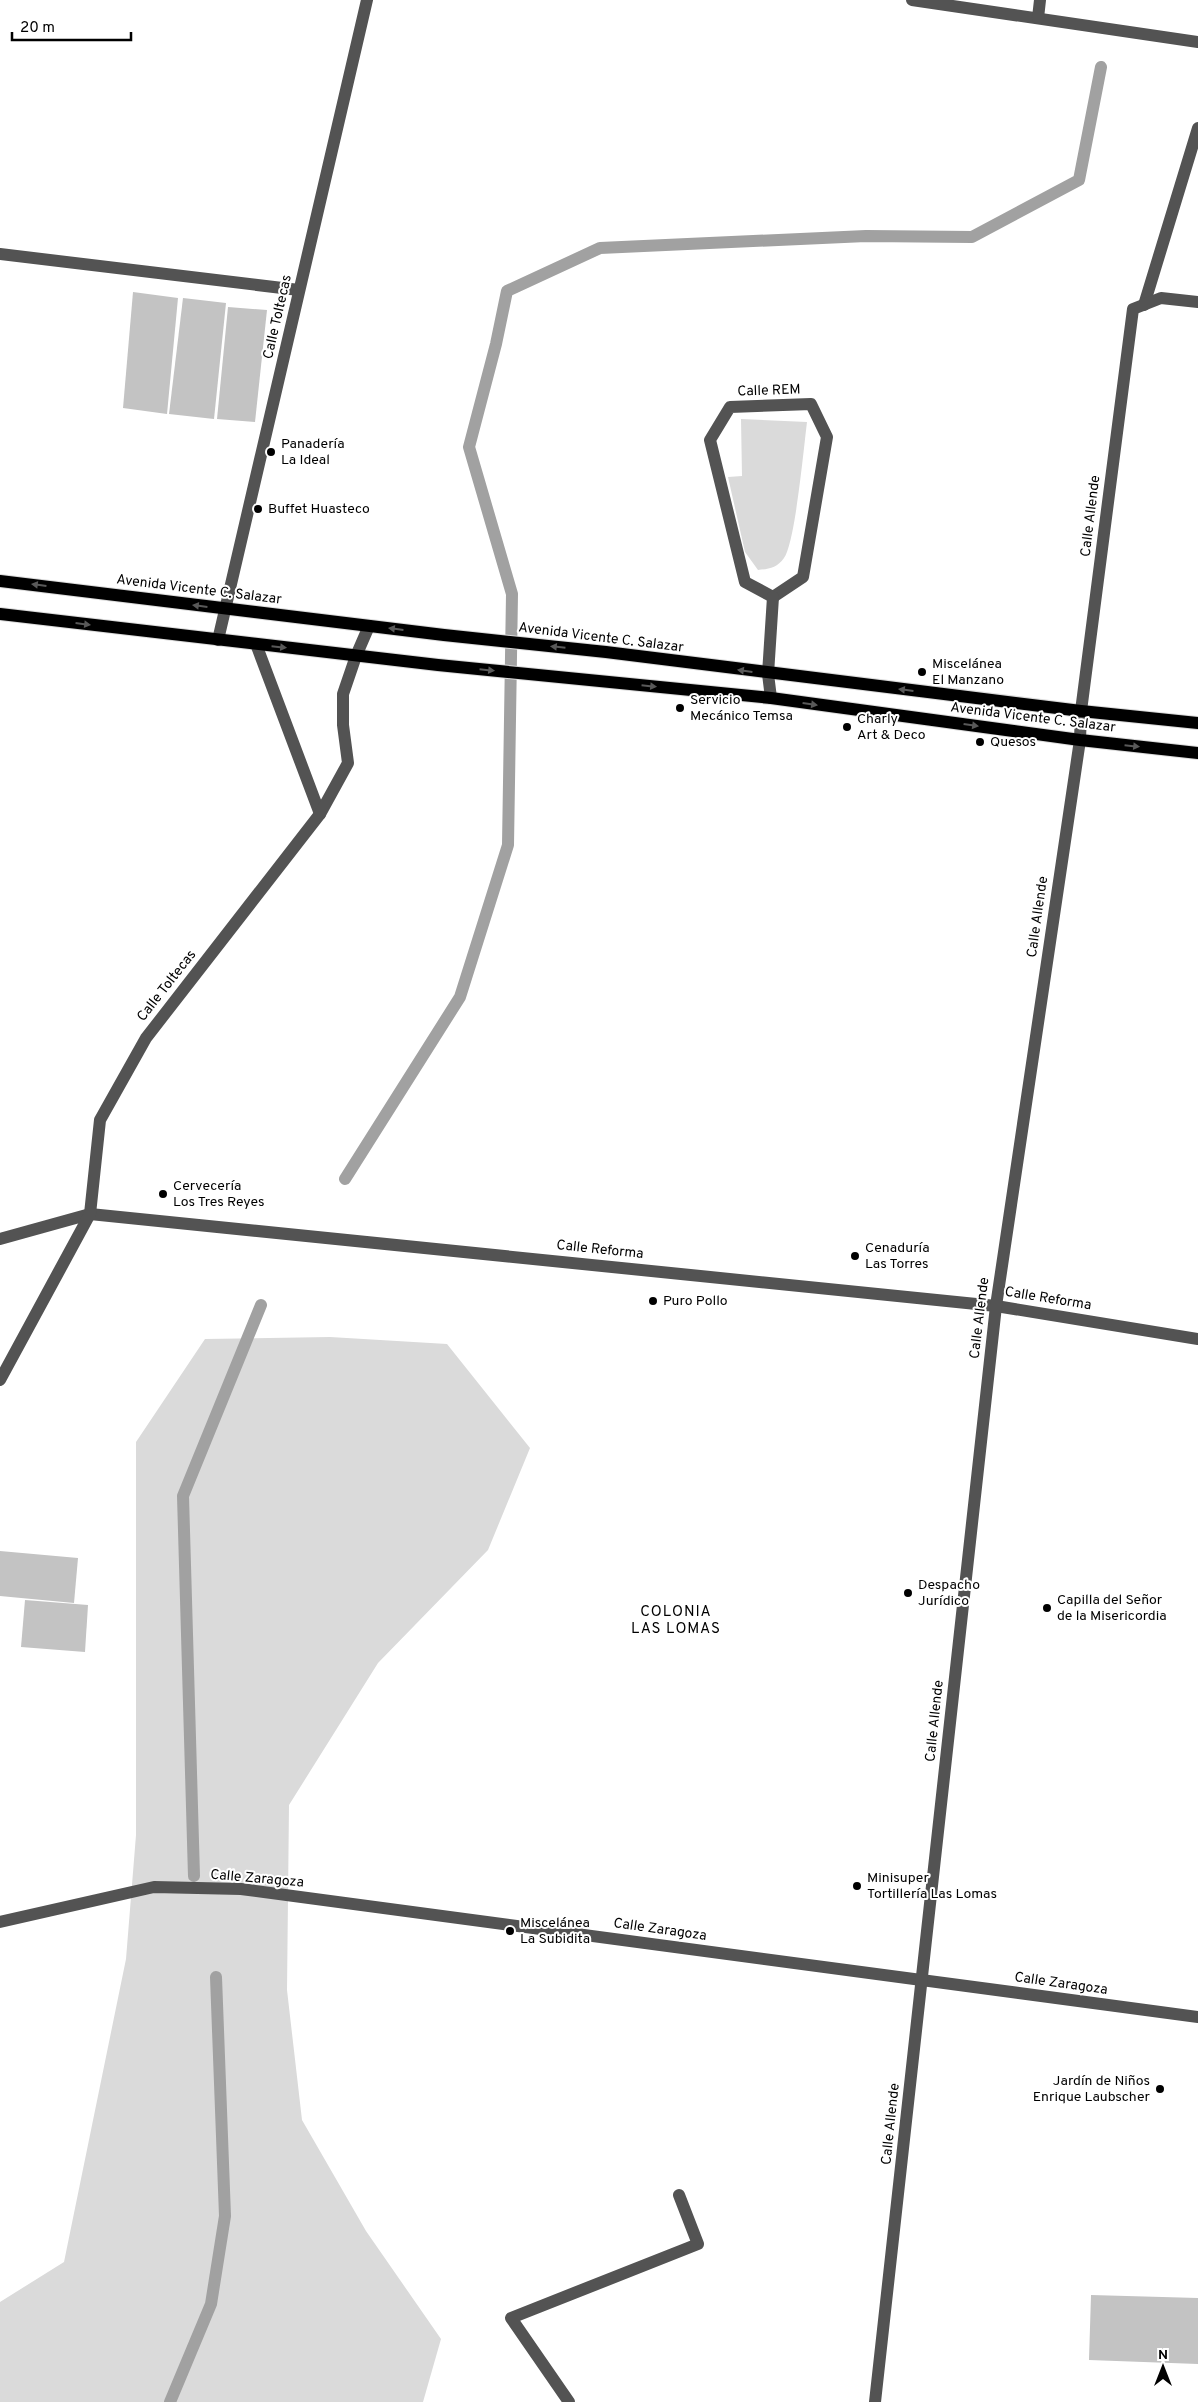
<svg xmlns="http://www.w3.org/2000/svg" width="1198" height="2402" font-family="Overpass,sans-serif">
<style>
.green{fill:#dadada}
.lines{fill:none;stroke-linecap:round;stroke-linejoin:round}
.stream{stroke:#a1a1a1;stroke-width:12}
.building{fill:#c3c3c3}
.major-casing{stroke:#dbdbdb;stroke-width:14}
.minor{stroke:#535353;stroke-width:12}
.major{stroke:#000;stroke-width:12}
.oneway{fill:#595959}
.poi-dot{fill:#000;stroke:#fff;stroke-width:2}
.labels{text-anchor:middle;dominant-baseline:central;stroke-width:4;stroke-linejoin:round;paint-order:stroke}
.street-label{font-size:14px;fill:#000;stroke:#fff}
.poi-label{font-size:14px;fill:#000;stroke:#fff;text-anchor:start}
.neighbourhood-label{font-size:15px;letter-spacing:1px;fill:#000;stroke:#fff}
</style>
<rect width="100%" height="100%" fill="#fff"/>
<g class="green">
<path d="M741,419L807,422C804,446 795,544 784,558C777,568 769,569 758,570L745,552L728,477L742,476Z"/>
<path d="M330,1337L447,1344L530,1448L488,1550L378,1663L289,1805L287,1990L302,2120L366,2231L441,2339L423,2402H0V2302L64,2262L126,1959L136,1835V1442L205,1339Z"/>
</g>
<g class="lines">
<g class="stream">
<path d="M345,1179L460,997L508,845L512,594L469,447L496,344L507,291L600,248L866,236L972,237L1079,180L1101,67"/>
<path d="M194,1876L183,1496L261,1305"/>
<path d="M170,2402L211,2304L225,2216L216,1977"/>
</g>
</g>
<g class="building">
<path d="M133,292L178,298L167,414L123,408Z"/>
<path d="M183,298L226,303L214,419L169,414Z"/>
<path d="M228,307L267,310L255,422L217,419Z"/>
<path d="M0,1551L78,1558L74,1603L0,1596Z"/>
<path d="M25,1600L88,1605L85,1652L21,1647Z"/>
<path d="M1091,2295L1198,2298V2364L1089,2360Z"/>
</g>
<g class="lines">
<g class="major-casing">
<g id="major">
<path d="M0,581L444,635L606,652L1081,711L1198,723"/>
<path d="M0,614L438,665L771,698L1080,740L1198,753"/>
</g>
</g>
<g class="minor">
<path d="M912,0L1198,42"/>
<path d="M1038,18L1040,0"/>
<path d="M0,254L299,290"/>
<path d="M1144,305L1198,128"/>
<path d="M811,404L827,437L803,577L773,597L745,582L710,440L730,407Z"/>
<path d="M218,640L367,0"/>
<path d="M256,644L320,814"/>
<path d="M771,698L768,674L773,597"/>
<path d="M0,1239L90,1214L996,1306L1198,1339"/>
<path d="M0,1380L90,1214L100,1120L146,1038L320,814L348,763L343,725V694L356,656L369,626"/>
<path d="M0,1922L154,1887L241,1889L1198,2017"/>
<path d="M569,2402L511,2318L698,2244L679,2195"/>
<path d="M875,2402L996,1306L1080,740L1081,711L1133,309L1161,298L1198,302"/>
</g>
<use href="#major" class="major"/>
</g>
<defs><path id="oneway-solid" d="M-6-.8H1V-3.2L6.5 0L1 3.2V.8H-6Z" transform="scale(1.25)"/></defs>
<g class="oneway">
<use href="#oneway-solid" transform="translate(39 585) rotate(-173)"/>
<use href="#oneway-solid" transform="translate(200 606) rotate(-173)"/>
<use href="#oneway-solid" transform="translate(83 624) rotate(7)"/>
<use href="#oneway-solid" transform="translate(396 629) rotate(-173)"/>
<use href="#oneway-solid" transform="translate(279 647) rotate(6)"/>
<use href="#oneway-solid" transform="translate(558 647) rotate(-174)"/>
<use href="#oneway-solid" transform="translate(487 670) rotate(6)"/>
<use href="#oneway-solid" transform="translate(745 671) rotate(-172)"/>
<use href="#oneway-solid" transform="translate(649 686) rotate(6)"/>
<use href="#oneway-solid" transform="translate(906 690) rotate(-173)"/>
<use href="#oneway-solid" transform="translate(810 704) rotate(8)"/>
<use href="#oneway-solid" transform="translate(971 725) rotate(8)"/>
<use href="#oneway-solid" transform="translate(1132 746) rotate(6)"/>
</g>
<g class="poi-dot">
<circle cx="271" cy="452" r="5"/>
<circle cx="258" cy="509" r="5"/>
<circle cx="922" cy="672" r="5"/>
<circle cx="680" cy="708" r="5"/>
<circle cx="847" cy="727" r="5"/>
<circle cx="980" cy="742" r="5"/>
<circle cx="163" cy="1194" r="5"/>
<circle cx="855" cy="1256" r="5"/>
<circle cx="653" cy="1301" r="5"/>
<circle cx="908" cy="1593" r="5"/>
<circle cx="1047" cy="1608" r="5"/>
<circle cx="857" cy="1886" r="5"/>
<circle cx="510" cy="1931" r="5"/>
<circle cx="1160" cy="2089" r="5"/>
</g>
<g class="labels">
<g class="street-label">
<text transform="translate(278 317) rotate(-77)">Calle Toltecas</text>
<text transform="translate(769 391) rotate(-2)">Calle REM</text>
<text transform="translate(1091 516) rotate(-83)">Calle Allende</text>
<text transform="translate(199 590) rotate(7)">Avenida Vicente C. Salazar</text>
<text transform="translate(601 638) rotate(7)">Avenida Vicente C. Salazar</text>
<text transform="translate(1033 718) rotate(7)">Avenida Vicente C. Salazar</text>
<text transform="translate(1038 917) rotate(-82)">Calle Allende</text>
<text transform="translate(167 986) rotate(-52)">Calle Toltecas</text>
<text transform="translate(600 1250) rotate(6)">Calle Reforma</text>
<text transform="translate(1048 1299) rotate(9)">Calle Reforma</text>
<text transform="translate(980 1318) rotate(-83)">Calle Allende</text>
<text transform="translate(935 1721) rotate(-84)">Calle Allende</text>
<text transform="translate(257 1879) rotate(5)">Calle Zaragoza</text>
<text transform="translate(660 1930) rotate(8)">Calle Zaragoza</text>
<text transform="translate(1061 1984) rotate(8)">Calle Zaragoza</text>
<text transform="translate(891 2124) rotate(-84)">Calle Allende</text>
</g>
<g class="poi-label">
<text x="281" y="444">Panadería<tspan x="281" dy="16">La Ideal</tspan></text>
<text x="268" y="509">Buffet Huasteco</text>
<text x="932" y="664">Miscelánea<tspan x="932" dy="16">El Manzano</tspan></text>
<text x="690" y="700">Servicio<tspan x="690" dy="16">Mecánico Temsa</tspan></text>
<text x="857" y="719">Charly<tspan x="857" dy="16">Art &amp; Deco</tspan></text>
<text x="990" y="742">Quesos</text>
<text x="173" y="1186">Cervecería<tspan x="173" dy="16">Los Tres Reyes</tspan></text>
<text x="865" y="1248">Cenaduría<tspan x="865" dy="16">Las Torres</tspan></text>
<text x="663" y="1301">Puro Pollo</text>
<text x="918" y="1585">Despacho<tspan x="918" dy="16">Jurídico</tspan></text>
<text x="1057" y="1600">Capilla del Señor<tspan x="1057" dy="16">de la Misericordia</tspan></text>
<text x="867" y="1878">Minisuper<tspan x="867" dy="16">Tortillería Las Lomas</tspan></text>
<text x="520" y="1923">Miscelánea<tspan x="520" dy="16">La Subidita</tspan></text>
<text x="1150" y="2081" text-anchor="end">Jardín de Niños<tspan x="1150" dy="16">Enrique Laubscher</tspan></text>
</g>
<g class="neighbourhood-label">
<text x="676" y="1612">COLONIA<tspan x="676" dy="17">LAS LOMAS</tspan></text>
</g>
</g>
<g transform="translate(1163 2367)" stroke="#ffffff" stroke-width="4" paint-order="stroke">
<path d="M0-4L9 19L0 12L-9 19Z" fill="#000000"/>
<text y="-8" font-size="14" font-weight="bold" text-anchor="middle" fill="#000000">N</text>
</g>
<path d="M12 32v8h119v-8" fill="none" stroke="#000000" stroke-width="2.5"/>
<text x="20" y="32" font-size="15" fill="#000000" stroke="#ffffff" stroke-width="4" paint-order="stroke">20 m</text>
</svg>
